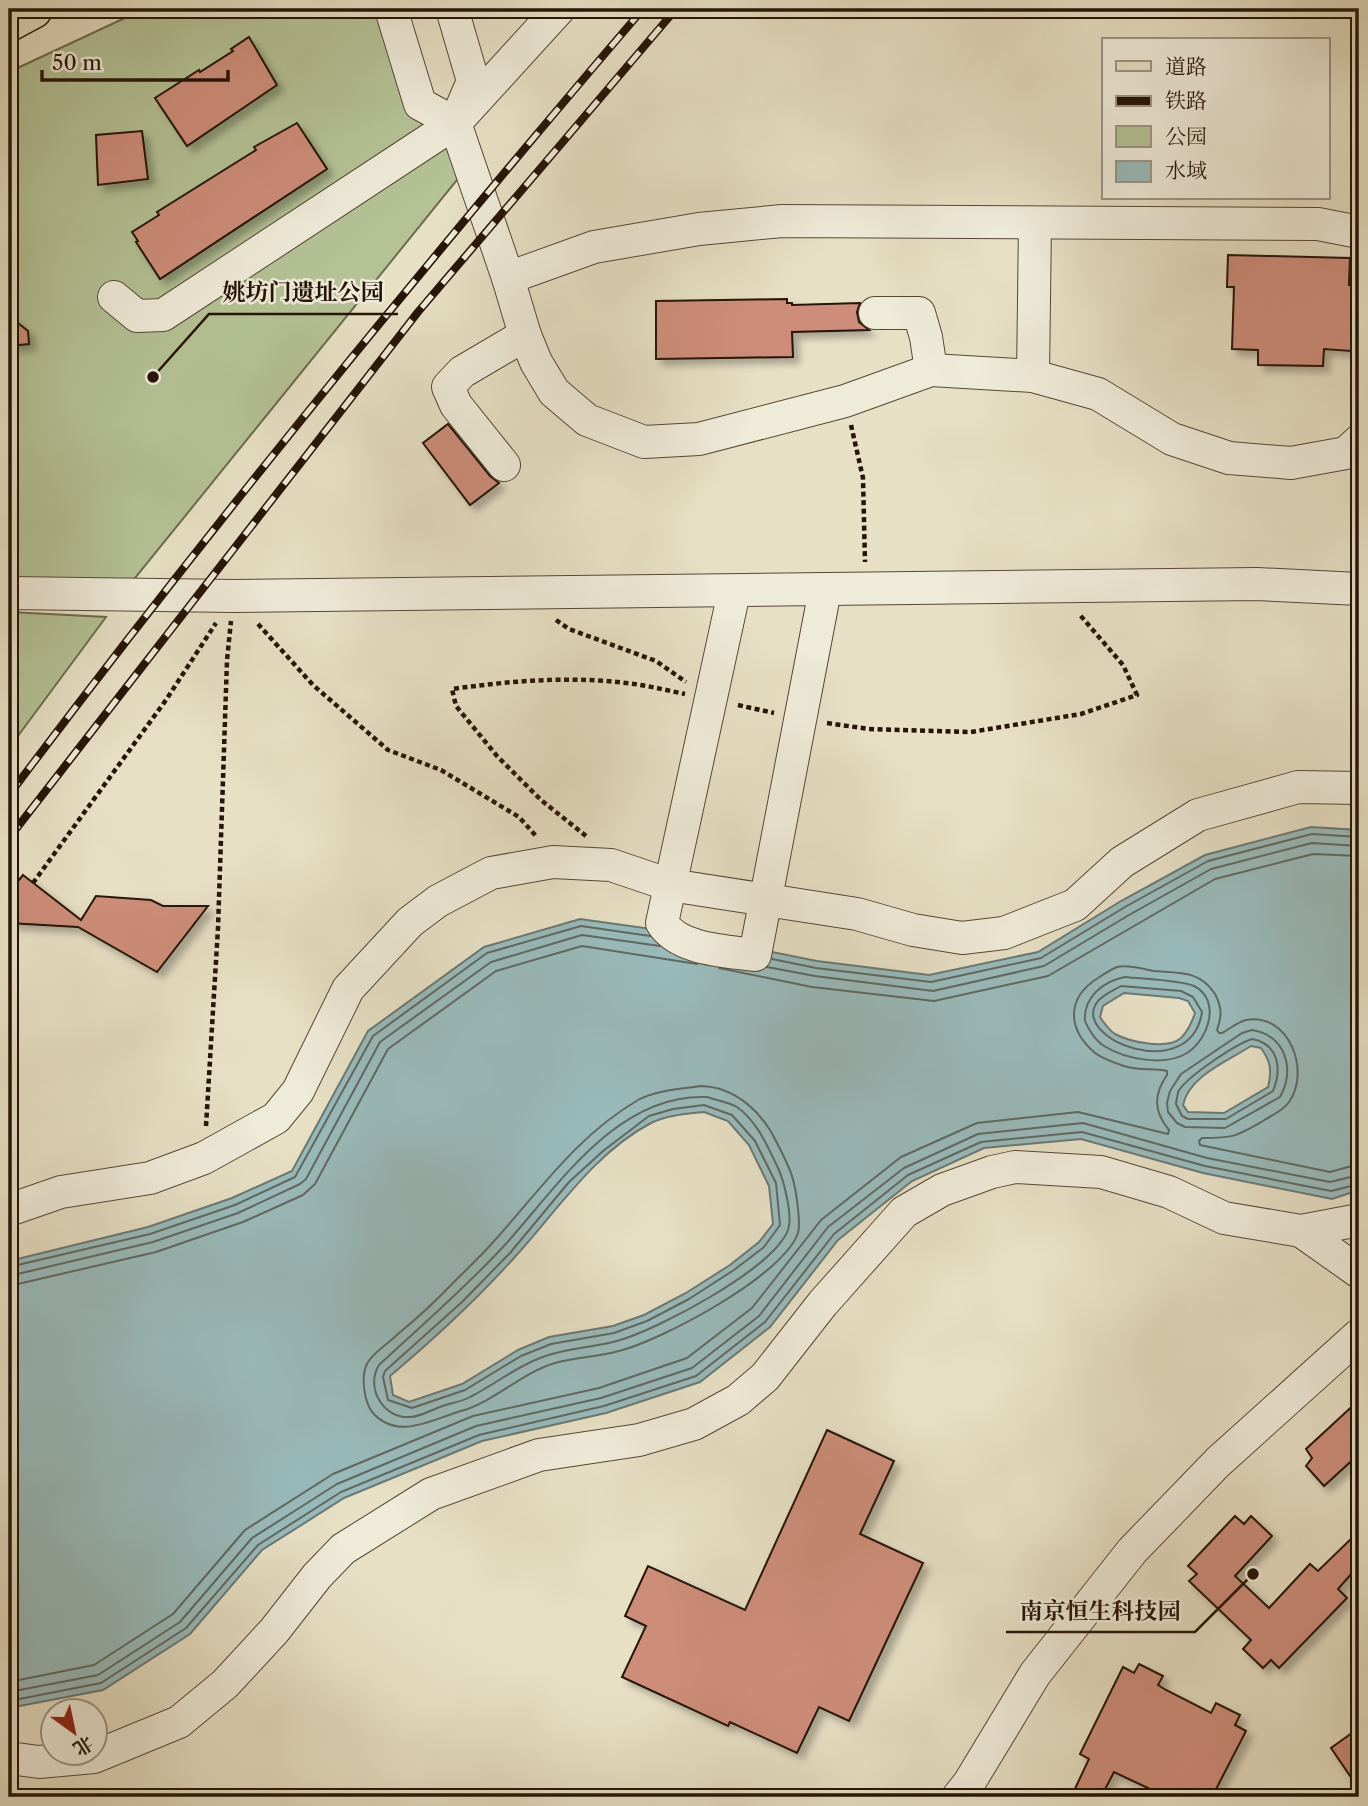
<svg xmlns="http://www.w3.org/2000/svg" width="1368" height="1806" font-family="'Libre Caslon Text','Noto Serif SC',serif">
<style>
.green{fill:#b4c296;stroke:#6c6b4e;stroke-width:2}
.water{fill:#99bbbc;stroke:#6b7874;stroke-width:2;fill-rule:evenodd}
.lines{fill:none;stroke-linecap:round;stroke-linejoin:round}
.shore{stroke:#5f6862;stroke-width:2}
.building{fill:#cd8d7a;stroke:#251407;stroke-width:2;filter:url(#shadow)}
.minor-casing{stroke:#564736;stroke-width:34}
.major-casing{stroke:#251407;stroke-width:41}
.path{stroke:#251407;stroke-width:4.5;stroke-dasharray:5 3.5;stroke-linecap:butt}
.minor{stroke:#efebd9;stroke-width:32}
.major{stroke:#e7e0c5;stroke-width:38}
.rail-casing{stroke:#251407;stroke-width:8}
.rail{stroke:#efebd9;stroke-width:5;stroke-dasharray:16;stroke-linecap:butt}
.leader{fill:none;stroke:#251407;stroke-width:2.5}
.callout-dot{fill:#251407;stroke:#efebd9;stroke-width:2.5}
.callout-label{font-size:23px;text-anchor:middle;font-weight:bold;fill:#251407;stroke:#efebd9;stroke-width:5;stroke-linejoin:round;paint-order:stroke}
</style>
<defs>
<filter id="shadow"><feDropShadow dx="6" dy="6" stdDeviation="3.5" flood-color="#0004"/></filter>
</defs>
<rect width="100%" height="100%" fill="#e7e0c5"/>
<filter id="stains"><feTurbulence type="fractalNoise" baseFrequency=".00286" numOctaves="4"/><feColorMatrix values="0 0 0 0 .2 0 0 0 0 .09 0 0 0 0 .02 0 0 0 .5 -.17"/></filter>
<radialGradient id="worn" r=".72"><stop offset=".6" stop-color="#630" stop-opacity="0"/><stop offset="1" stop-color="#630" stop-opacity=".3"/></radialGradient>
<g class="green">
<path d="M152,9H376L461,175L131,583L9,579V72L127,17Z"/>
<path d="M9,612L106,617L9,748Z"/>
</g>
<path class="water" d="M1311,827L1359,830V1190L1332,1199L1203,1173L1081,1139L984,1148L912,1181L838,1240L770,1327L700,1382L606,1413L482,1441L344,1498L262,1550L190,1634L103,1690L9,1708V1261L148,1227L232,1198L292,1171L368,1031L484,947L580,919L673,932L817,961L929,975L1038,952L1121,901L1205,855ZM1124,993L1179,998L1188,1001L1195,1013C1192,1022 1188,1031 1181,1038C1167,1050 1130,1042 1115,1034C1109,1030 1104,1023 1100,1017L1103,1006ZM1251,1046L1261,1048C1271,1062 1272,1071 1268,1087L1224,1113L1188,1112L1183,1105C1189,1076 1228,1061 1251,1046ZM704,1112L728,1121L749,1145L769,1186L773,1224L759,1242L730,1265L686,1293L644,1315L613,1326L549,1337L518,1350L462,1384L409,1402L393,1395L390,1376C434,1339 476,1300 514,1258C557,1211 594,1153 651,1123C667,1115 687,1114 704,1112Z"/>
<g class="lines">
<g class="shore">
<path d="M772,959L816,968L931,982L1041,958L1125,907L1208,861L1312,834L1359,837"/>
<path d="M767,967L815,976L933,991L1044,966L1129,915L1211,869L1312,843L1359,846"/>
<path d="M719,968L812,987L934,1001L1048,976L1215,879L1313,854L1359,856"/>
<path d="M1125,977C1142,979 1180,980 1194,986C1222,1000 1208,1040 1187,1053C1165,1067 1125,1059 1104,1046C1096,1041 1088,1029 1085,1021C1083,998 1103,981 1125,977Z"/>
<path d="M1121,986L1181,991L1193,997L1202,1012C1191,1086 1068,1039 1098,1001C1103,995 1114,990 1121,986Z"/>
<path d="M1252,1030C1285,1035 1296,1069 1280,1097L1225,1128L1185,1127L1177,1123L1168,1112L1167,1103L1170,1091L1181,1074L1242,1033Z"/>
<path d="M1252,1039C1279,1044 1282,1069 1273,1091L1226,1119H1188L1182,1116L1176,1104C1176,1102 1178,1094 1178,1092C1186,1077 1236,1044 1252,1039Z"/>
<path d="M701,1086C736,1087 763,1113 777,1143C791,1170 795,1179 798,1209C799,1217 800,1225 798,1233C783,1276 662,1340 619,1351C598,1357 576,1357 555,1363C521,1373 494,1402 461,1411C433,1419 398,1441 373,1413C364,1402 360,1375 368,1362C375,1351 389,1343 398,1334C416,1319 434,1303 450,1286C465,1271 481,1256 495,1240C541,1189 577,1136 638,1100C656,1090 681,1089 701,1086Z"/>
<path d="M707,1097C716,1100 728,1102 737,1107C757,1121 768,1147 778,1168C784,1181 793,1216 788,1230C773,1269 657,1330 617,1341C591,1348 564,1348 540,1358C514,1368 494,1385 470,1397C461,1402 450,1403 440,1407C431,1410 420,1417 410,1417C383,1419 365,1387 379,1365C421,1326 464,1289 503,1247C557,1188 616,1093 707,1097Z"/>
<path d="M704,1105L732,1115L755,1141L776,1183L780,1225L764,1247L734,1270L689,1299L647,1321L614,1333L551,1344L521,1356L465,1390L412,1408L388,1400L383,1377L385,1371L462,1302L510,1253L569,1182L603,1151L649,1116L673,1109Z"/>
<path d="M9,1267L150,1234L235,1205L295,1177L373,1036L487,953L581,926L650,936"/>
<path d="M9,1276L153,1242L238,1213L300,1184L306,1179L380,1042L491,962L582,935L660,946"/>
<path d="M9,1286L156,1252L243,1222L303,1195L315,1184L388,1049L496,971L582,946L697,964"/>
<path d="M9,1682L94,1665L173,1614L245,1530L333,1474L473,1416L599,1388L687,1358L752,1308L821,1220L901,1157L977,1123L1078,1112L1168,1134L1169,1130C1154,1112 1153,1095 1167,1075V1071C1153,1068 1138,1071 1124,1066C1115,1063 1103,1059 1095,1053C1067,1029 1066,998 1098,978C1104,974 1110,970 1117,967C1128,964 1142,969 1154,971C1178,973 1200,970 1215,994C1222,1007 1222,1016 1217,1030L1219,1033H1222C1230,1029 1237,1022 1246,1020C1289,1012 1311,1071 1289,1102C1283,1111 1272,1115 1263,1121C1235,1137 1234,1138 1202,1138L1199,1141L1200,1145L1330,1172L1359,1164"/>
<path d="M9,1692L98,1675L180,1622L252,1538L337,1484L476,1426L601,1398L692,1368L759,1316L828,1227L904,1168L978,1134L1083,1123L1207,1158L1330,1182L1359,1175"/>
<path d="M9,1701L101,1683L186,1628L258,1545L341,1492L479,1435L604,1406L696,1376L765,1322L834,1234L908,1175L981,1142L1082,1132L1205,1166L1331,1191L1359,1184"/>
</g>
</g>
<g class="building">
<path d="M249,37L277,85L187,146L155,98L199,70L200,72L233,51L231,49Z"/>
<path d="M297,123L327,169L160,279L136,242L138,241L132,232L159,215L157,212L256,150L254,147Z"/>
<path d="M142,131L148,179L98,185L96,135Z"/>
<path d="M1228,255L1350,258L1349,285H1352L1351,351L1324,349L1323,366L1258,365V350L1232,349L1234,287H1227Z"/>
<path d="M787,299V303H792V305L860,303L857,312L859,322L869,330L792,332L793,357L656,359V301Z"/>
<path d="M9,316L28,331L29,344L9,346Z"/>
<path d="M448,424L490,476L499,483L470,505L423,443Z"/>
<path d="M23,875L81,920L96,896L151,900L163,906H208L157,972L78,927L9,923V892Z"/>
<path d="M1359,1400V1454L1324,1486L1306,1466L1312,1458L1306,1449Z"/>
<path d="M827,1430L894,1461L860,1534L923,1563L849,1721L819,1707L797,1753L730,1722L728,1726L622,1677L646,1626L625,1616L648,1566L745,1610Z"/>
<path d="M1235,1516L1244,1524L1251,1516L1272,1536L1235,1576L1269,1608L1310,1564L1318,1571L1359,1531V1565L1338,1589L1347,1598L1279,1668L1271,1660L1263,1668L1243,1649L1251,1640L1189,1581L1197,1574L1188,1566Z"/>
<path d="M1139,1664L1163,1676L1158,1685L1166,1690L1211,1713L1216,1703L1240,1715L1235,1725L1246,1731L1212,1797H1167L1114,1772L1101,1797H1071L1089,1759L1080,1754L1123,1667L1134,1673Z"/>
<path d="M1359,1728V1789L1331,1748Z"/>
</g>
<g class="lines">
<g class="minor-casing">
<g id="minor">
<path d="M391,9L420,104L455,123"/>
<path d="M559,9L455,123L508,278L525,335L536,362L554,392L587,420L644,442L699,439L845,401L931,370L1033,376L1098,394L1172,439L1229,458L1291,463L1346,453L1359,441"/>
<path d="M508,278L594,247L699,229L782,221L1318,224L1359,232"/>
<path d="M114,297L137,316L163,315L455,123L473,81L452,9"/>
<path d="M875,313H919L926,337L931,370"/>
<path d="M1033,376L1035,223"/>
<path d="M504,465L456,405L448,387L462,372L525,335"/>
<path d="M734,592L662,923C679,950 726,951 755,955L825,590"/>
<path d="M9,593L234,596L1257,584L1359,589"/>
<path d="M9,1210L61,1192L150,1178L204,1158L276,1118L298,1091L348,989L410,922L438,901L491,873L553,862L611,865L670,885L857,914L913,930L962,938L1004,933L1075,905L1122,862L1198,815L1298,787L1359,788"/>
<path d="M1301,1231L1359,1272"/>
<path d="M9,1758L39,1762L94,1757L179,1722L225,1684L274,1631L317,1576L343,1549L431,1494L539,1455L639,1440L694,1424L738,1400L765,1377L823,1303L904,1212L942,1190L992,1172L1015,1167L1101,1172L1169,1192L1224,1218L1301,1231L1359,1220"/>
<path d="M958,1797L969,1783L1035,1674L1132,1551L1218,1462L1359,1335"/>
</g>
</g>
<g class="major-casing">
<path id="major" d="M9,22L33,9"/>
</g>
<g class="path">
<path d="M851,425L863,478L865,562"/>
<path d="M556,620L569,629L656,661L686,682"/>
<path d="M258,624L313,685L388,750L441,770L519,817L536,836"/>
<path d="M738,705L774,713"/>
<path d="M827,723L869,729L971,732L1081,714L1137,695L1123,665L1080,615"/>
<path d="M586,836L541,800L497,756L456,706L452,689C510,681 567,676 626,683C646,685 665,690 685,694"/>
<path d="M33,883L166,700L216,623"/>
<path d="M206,1126L218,928L227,660L231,621"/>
</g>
<use href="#minor" class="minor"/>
<use href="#major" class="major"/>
<g class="rail-casing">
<g id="rail">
<path d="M9,795C211,526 424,265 643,9"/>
<path d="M9,838L418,312L676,9"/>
</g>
</g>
<use href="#rail" class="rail"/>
</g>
<path class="leader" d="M153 377L209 314H398M1253 1574L1195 1632H1006"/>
<g class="callout-dot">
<circle cx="153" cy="377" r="7"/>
<circle cx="1253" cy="1574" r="7"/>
</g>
<g class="callout-label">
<text x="303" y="300">姚坊门遗址公园</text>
<text x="1100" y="1619">南京恒生科技园</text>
</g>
<rect width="1368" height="1806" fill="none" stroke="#e7e0c5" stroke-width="35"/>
<rect x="10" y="10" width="1347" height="1785" fill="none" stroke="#251407" stroke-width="3.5"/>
<rect x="18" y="18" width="1333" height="1771" fill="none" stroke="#251407" stroke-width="2"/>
<rect x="1102" y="38" width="228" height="161" fill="#efebd9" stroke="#9e9585" stroke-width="2"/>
<rect x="1116" y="61" width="35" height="10" fill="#e7e0c5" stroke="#9e9585" stroke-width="2"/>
<text x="1165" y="74" font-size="21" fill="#251407">道路</text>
<rect x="1116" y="96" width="35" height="10" fill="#251407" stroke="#9e9585" stroke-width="2"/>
<text x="1165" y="108" font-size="21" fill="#251407">铁路</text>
<rect x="1116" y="126" width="35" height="21" fill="#b4c296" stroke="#9e9585" stroke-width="2"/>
<text x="1165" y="144" font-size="21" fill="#251407">公园</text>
<rect x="1116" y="161" width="35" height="21" fill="#99bbbc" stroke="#9e9585" stroke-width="2"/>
<text x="1165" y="178" font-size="21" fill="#251407">水域</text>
<g transform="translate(74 1732) rotate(147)"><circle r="33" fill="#efebd9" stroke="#9e9585" stroke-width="2"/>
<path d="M0-5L12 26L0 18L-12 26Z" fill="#8f2418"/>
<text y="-10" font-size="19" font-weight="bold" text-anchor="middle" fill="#251407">北</text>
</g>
<path d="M42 70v10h186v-10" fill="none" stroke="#251407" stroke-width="3.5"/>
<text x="52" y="70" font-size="21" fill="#251407" stroke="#efebd9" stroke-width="5" paint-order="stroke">50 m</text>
<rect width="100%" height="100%" filter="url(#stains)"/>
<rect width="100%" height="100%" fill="url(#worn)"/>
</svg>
